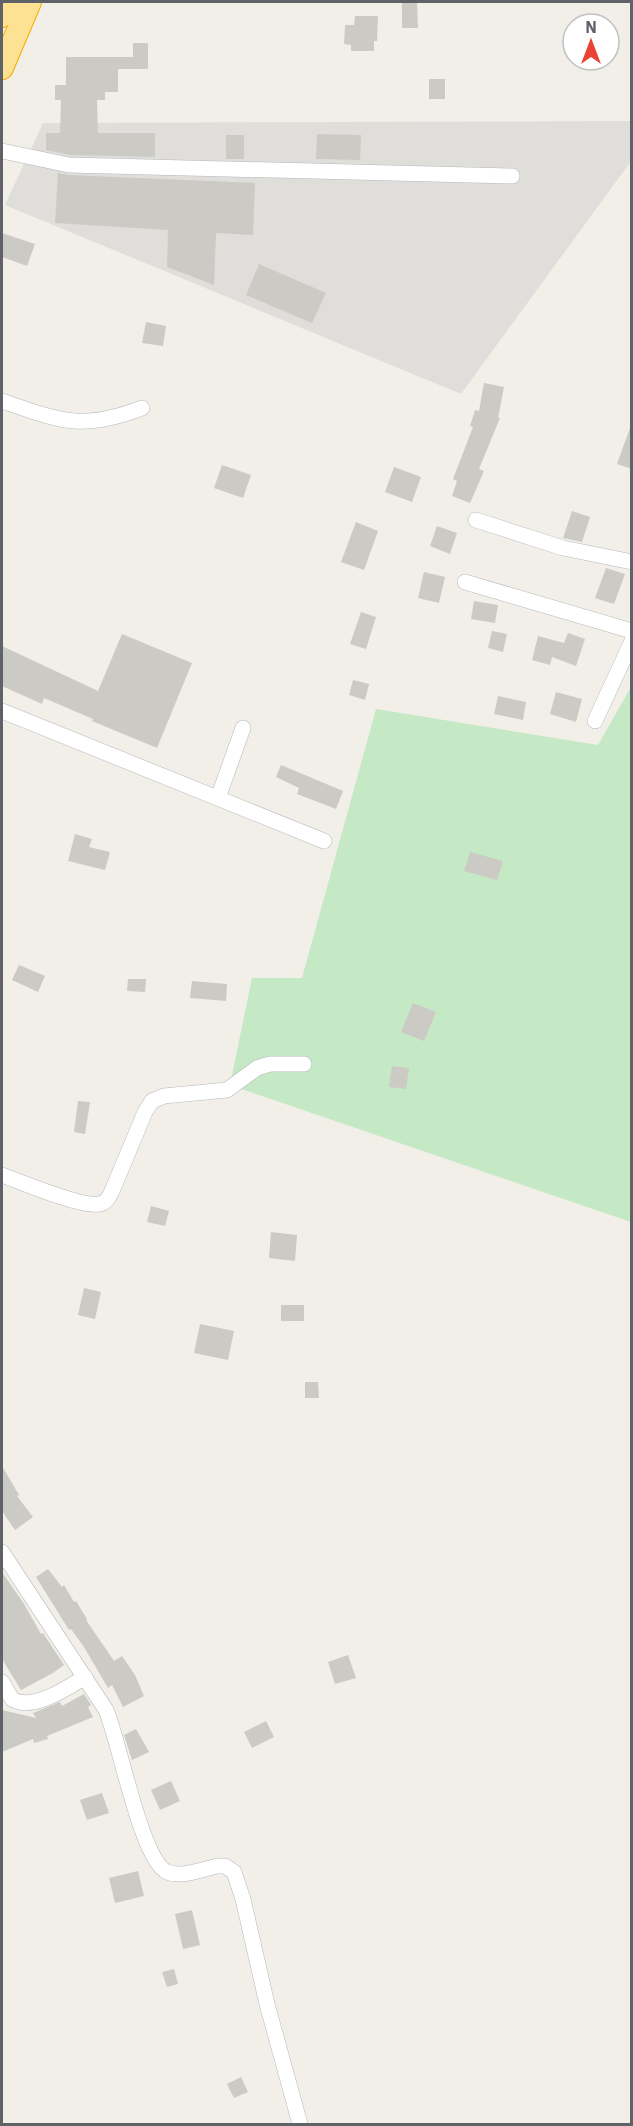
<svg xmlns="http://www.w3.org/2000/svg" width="633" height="2126" font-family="'IBM Plex Sans',sans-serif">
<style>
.industrial{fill:#e0deda}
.green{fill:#c5e8c5}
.building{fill:#cccac5}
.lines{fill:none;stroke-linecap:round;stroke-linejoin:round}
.minor-casing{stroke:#b5b8bc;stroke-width:16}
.highway-casing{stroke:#f9ab00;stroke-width:24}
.minor{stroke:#fff;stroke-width:15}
.highway{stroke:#fde293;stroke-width:22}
</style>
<rect width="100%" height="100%" fill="#f1efe8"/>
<path class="industrial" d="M631,121V161L461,394L5,205L43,123Z"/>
<path class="green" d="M631,687V1222L230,1085L252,978H302L376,709L598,745Z"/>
<g class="building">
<path d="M402,2H417L418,28H402Z"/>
<path d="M355,16H378L377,41H374V51H351V45L344,44L345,25H354Z"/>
<path d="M133,43H148V69H118V92H105V100H97L98,133H155V157L70,155L46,150V133H60L61,100H55V85H66V57H133Z"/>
<rect x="429" y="79" width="16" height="20"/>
<path d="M317,134L361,135L360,160L316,159Z"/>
<rect x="226" y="135" width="18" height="24"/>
<path d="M58,173L69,175L255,183L253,235L216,233L214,285L167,267L168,230L55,223Z"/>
<path d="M2,233L35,244L27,266L2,257Z"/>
<path d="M259,264L326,293L312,323L246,295Z"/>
<path d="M146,322L166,326L163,346L142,343Z"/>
<path d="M484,383L504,387L498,418H500L479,469L484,471L470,503L452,496L457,481L453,479L473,427L470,426L475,410L479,411Z"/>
<path d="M630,428L632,429V469L617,464Z"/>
<path d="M222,465L251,475L243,498L214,488Z"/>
<path d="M394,467L421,477L412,502L385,492Z"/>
<path d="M572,511L590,517L582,542L563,538Z"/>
<path d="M356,522L378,531L364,570L341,562Z"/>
<path d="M437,526L457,533L450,554L430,546Z"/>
<path d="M606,568L625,574L614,604L595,598Z"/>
<path d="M424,572L445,577L439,603L418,598Z"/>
<path d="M474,601L498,605L495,623L471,619Z"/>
<path d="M361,612L376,617L366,649L350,644Z"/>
<path d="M492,631L507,634L503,652L488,648Z"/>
<path d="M568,633L585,639L576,666L552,657L550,665L532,660L538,636L564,643Z"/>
<path d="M122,634L192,663L157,748L92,721L93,719L44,698L42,704L2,686V646L98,691Z"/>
<path d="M353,680L369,684L365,700L349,695Z"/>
<path d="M556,692L582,699L576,722L550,714Z"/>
<path d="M498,696L526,702L523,720L494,714Z"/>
<path d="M281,765L343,791L336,809L297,794L299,788L276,777Z"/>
<path d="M75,834L92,839L89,847L110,852L105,870L68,861Z"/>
<path d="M470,852L503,861L497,880L464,871Z"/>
<path d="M19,965L45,976L38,992L12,980Z"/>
<path d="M128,979H146L145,992L127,991Z"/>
<path d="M192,981L227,984L226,1001L190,998Z"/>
<path d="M413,1003L436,1012L424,1041L401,1032Z"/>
<path d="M392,1066L409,1068L406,1089L389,1087Z"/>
<path d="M78,1101L90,1102L85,1134L74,1132Z"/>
<path d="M151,1206L169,1211L165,1226L147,1222Z"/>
<path d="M271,1232L297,1235L295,1261L269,1258Z"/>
<path d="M84,1288L101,1292L95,1319L78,1315Z"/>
<rect x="281" y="1305" width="23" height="16"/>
<path d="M200,1324L234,1331L228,1360L194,1353Z"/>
<path d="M305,1382H318L319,1398H305Z"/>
<path d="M2,1466L19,1495L17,1496L33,1517L15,1530L2,1511Z"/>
<path d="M48,1569L62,1587L64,1585L74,1602L76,1601L87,1619L86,1620L114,1661L122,1656L135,1675L144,1696L123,1707L112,1685L108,1688L84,1647L71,1629L69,1630L36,1577Z"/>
<path d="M2,1572L24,1604L41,1634L43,1633L64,1665L53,1673L21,1690L2,1659Z"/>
<path d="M348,1655L356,1678L335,1684L328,1662Z"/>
<path d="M84,1694L91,1705L88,1707L93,1717L47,1736L48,1739L34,1743L33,1739L2,1752V1710L36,1718L33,1713L60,1702L62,1706Z"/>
<path d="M266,1721L274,1737L252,1748L244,1732Z"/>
<path d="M136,1729L149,1752L132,1760L124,1735Z"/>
<path d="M171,1781L180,1801L160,1810L151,1790Z"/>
<path d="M102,1793L109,1813L87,1820L80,1800Z"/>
<path d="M138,1871L144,1896L115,1903L109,1878Z"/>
<path d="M192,1910L200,1945L183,1949L175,1914Z"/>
<path d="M174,1969L178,1984L167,1987L162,1972Z"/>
<path d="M241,2077L248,2092L234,2098L227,2084Z"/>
</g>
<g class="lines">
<g class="minor-casing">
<g id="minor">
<path d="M2,151L69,165L512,176"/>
<path d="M2,401C60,421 82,431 142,408"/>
<path d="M476,520L563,548L632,562"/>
<path d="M465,582L632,631"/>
<path d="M2,711L324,841"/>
<path d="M595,721L632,641"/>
<path d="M218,798L243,728"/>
<path d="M2,1175C21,1182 82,1208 100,1204C107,1202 109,1197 112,1191L145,1112L152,1101L164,1096L227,1090L257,1068L270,1064H304"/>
<path d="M2,1552L106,1710C119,1739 141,1860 167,1872C181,1878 204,1869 217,1866H225L234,1872L243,1899L267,2004L300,2124"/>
<path d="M2,1682L12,1699C32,1712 67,1688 85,1677"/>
</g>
</g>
<g class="highway-casing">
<g id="highway">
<path d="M2,16L7,2"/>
<path d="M2,68L30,2"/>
</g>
</g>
<use href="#minor" class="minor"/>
<use href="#highway" class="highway"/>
</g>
<rect width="633" height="2126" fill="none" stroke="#5f6368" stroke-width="6"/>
<g transform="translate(591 42)"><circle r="28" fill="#ffffff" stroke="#bfc1c3" stroke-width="1.5"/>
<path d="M0-4.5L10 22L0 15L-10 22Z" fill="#ea4335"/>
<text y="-9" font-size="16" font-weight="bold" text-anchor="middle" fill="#5f6368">N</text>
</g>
</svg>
